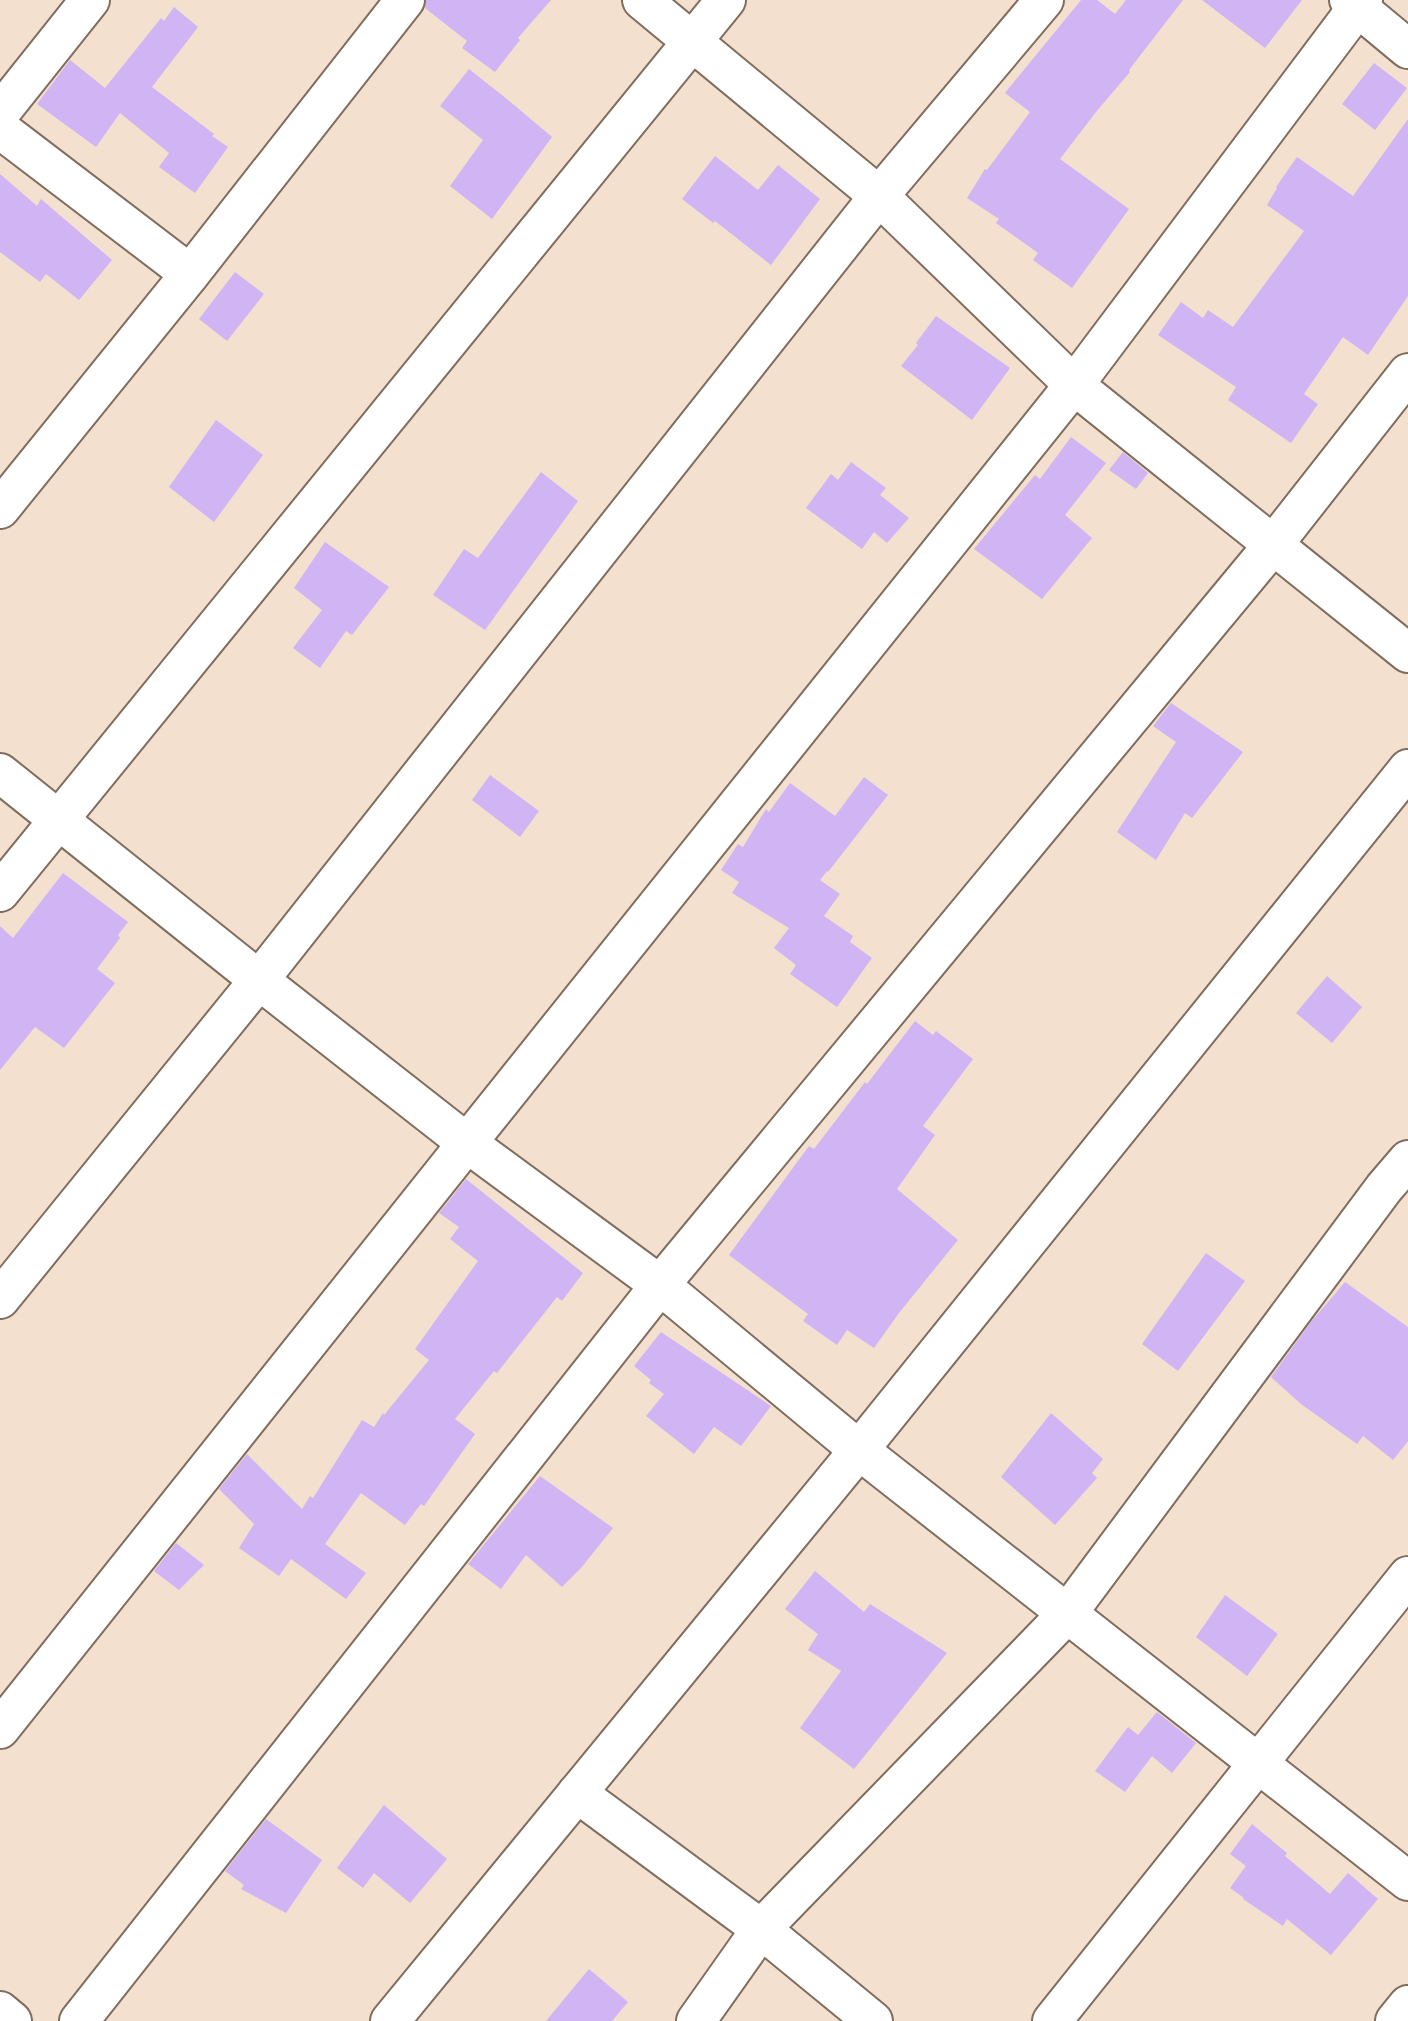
<svg xmlns="http://www.w3.org/2000/svg" width="1408" height="2021" font-family="Arial,sans-serif">
<style>
.building{fill:#d1b4f4}
.lines{fill:none;stroke-linecap:round;stroke-linejoin:round}
.street-casing{stroke:#7f6d5e;stroke-width:42}
.street{stroke:#fff;stroke-width:38}
</style>
<rect width="100%" height="100%" fill="#f4e0cf"/>
<g class="building">
<path d="M426,0H551L518,38L520,40L495,72L462,48L467,41L425,8Z"/>
<path d="M1081,0H1097L1115,14L1126,0H1183L1129,70L1130,72L1096,112L1060,159L1129,209L1072,288L1033,260L1038,253L996,223L999,219L967,198L985,169L987,170L1030,112L1005,93Z"/>
<path d="M1202,0H1302L1265,48Z"/>
<path d="M174,7L198,27L152,87L214,134L212,136L228,147L195,193L159,167L169,153L120,113L96,147L37,104L70,60L105,88L161,18L164,21Z"/>
<path d="M1374,63L1407,88L1375,130L1342,104Z"/>
<path d="M469,69L513,104L552,137L492,219L450,186L483,140L440,106Z"/>
<path d="M1408,119V296L1368,355L1343,337L1304,394L1318,404L1291,443L1228,400L1236,387L1158,335L1181,302L1203,318L1208,310L1233,327L1304,231L1267,205L1277,188L1276,187L1297,157L1353,196Z"/>
<path d="M715,156L758,190L778,165L820,199L771,265L715,221L713,223L682,199Z"/>
<path d="M0,174L37,206L41,199L112,260L79,300L46,274L40,282L0,252Z"/>
<path d="M235,272L264,294L227,341L199,319Z"/>
<path d="M936,316L1010,368L972,420L901,366L918,345L916,343Z"/>
<path d="M216,420L263,455L214,522L169,487Z"/>
<path d="M1071,437L1106,463L1065,515L1092,538L1042,599L974,549L1035,475L1040,479Z"/>
<path d="M1123,452L1148,473L1136,489L1109,470Z"/>
<path d="M851,462L886,488L880,495L909,518L887,543L874,532L862,549L806,508L831,474L838,480Z"/>
<path d="M541,472L578,501L485,630L433,595L464,549L478,558Z"/>
<path d="M325,542L389,587L352,635L346,631L320,668L293,648L322,610L294,588Z"/>
<path d="M1171,703L1243,752L1192,818L1185,813L1156,860L1117,832L1176,742L1153,726Z"/>
<path d="M490,775L539,811L520,837L472,800Z"/>
<path d="M864,777L888,795L828,872L827,871L820,880L840,894L824,916L853,936L850,942L872,958L837,1007L790,974L796,965L774,948L789,928L732,893L739,882L721,870L738,844L743,847L766,809L769,812L790,783L835,816Z"/>
<path d="M63,873L128,922L118,935L120,938L97,969L115,983L64,1048L35,1027L0,1070V926L13,938Z"/>
<path d="M1327,976L1362,1007L1332,1043L1296,1013Z"/>
<path d="M915,1021L933,1035L936,1031L973,1059L923,1126L935,1135L897,1189L958,1240L899,1313L874,1348L847,1330L837,1345L803,1321L808,1314L729,1255L809,1146L814,1149L865,1082L867,1084Z"/>
<path d="M466,1179L583,1273L562,1301L557,1297L497,1373L494,1371L455,1419L475,1434L424,1506L421,1504L405,1525L361,1493L325,1544L366,1573L346,1599L291,1559L279,1576L239,1548L254,1524L219,1489L247,1454L302,1509L310,1496L313,1498L362,1420L374,1427L383,1413L384,1415L429,1360L415,1349L478,1261L450,1239L459,1227L439,1213Z"/>
<path d="M1206,1253L1245,1281L1178,1371L1142,1344Z"/>
<path d="M1345,1282L1408,1327V1441L1393,1460L1363,1436L1357,1444L1301,1404L1271,1377L1311,1322Z"/>
<path d="M661,1332L771,1406L741,1446L714,1427L694,1454L646,1416L664,1394L649,1383L651,1380L634,1366Z"/>
<path d="M1051,1413L1103,1459L1092,1473L1097,1478L1055,1525L1001,1477Z"/>
<path d="M540,1476L613,1528L581,1568L562,1587L526,1555L501,1589L468,1564Z"/>
<path d="M176,1543L204,1565L179,1590L154,1571Z"/>
<path d="M815,1571L864,1612L870,1604L947,1653L854,1769L800,1728L841,1671L808,1650L818,1634L785,1609Z"/>
<path d="M1225,1595L1278,1634L1247,1676L1196,1637Z"/>
<path d="M1157,1712L1196,1743L1172,1773L1152,1756L1125,1792L1095,1771L1128,1727L1138,1735Z"/>
<path d="M384,1805L447,1859L410,1903L374,1873L363,1888L337,1868Z"/>
<path d="M266,1819L322,1860L286,1913L241,1889L244,1885L225,1871Z"/>
<path d="M1252,1824L1287,1853L1285,1856L1330,1894L1348,1873L1378,1899L1331,1955L1287,1919L1283,1926L1243,1899L1244,1898L1230,1888L1246,1866L1230,1854Z"/>
<path d="M589,1969L628,2002L612,2021H546Z"/>
</g>
<g class="lines">
<g class="street-casing">
<g id="street">
<path d="M642,0L879,196L1074,385L1408,653"/>
<path d="M1349,0L1408,49"/>
<path d="M0,113L90,0"/>
<path d="M0,129L190,274"/>
<path d="M0,509L190,274L405,0"/>
<path d="M0,773L259,980L467,1143L660,1285L859,1450L1408,1881"/>
<path d="M0,892L726,0"/>
<path d="M0,1299L259,980L879,196L1044,0"/>
<path d="M0,1729L467,1143L1074,385L1363,0"/>
<path d="M577,1793L761,1929L873,2021"/>
<path d="M0,2011L12,2021"/>
<path d="M79,2021L660,1285L1273,545L1408,373"/>
<path d="M390,2021L859,1450L1408,769"/>
<path d="M696,2021L761,1929L1067,1614L1384,1188L1408,1160"/>
<path d="M1052,2021L1408,1576"/>
<path d="M1395,2021L1408,2005"/>
</g>
</g>
<use href="#street" class="street"/>
</g>
</svg>
